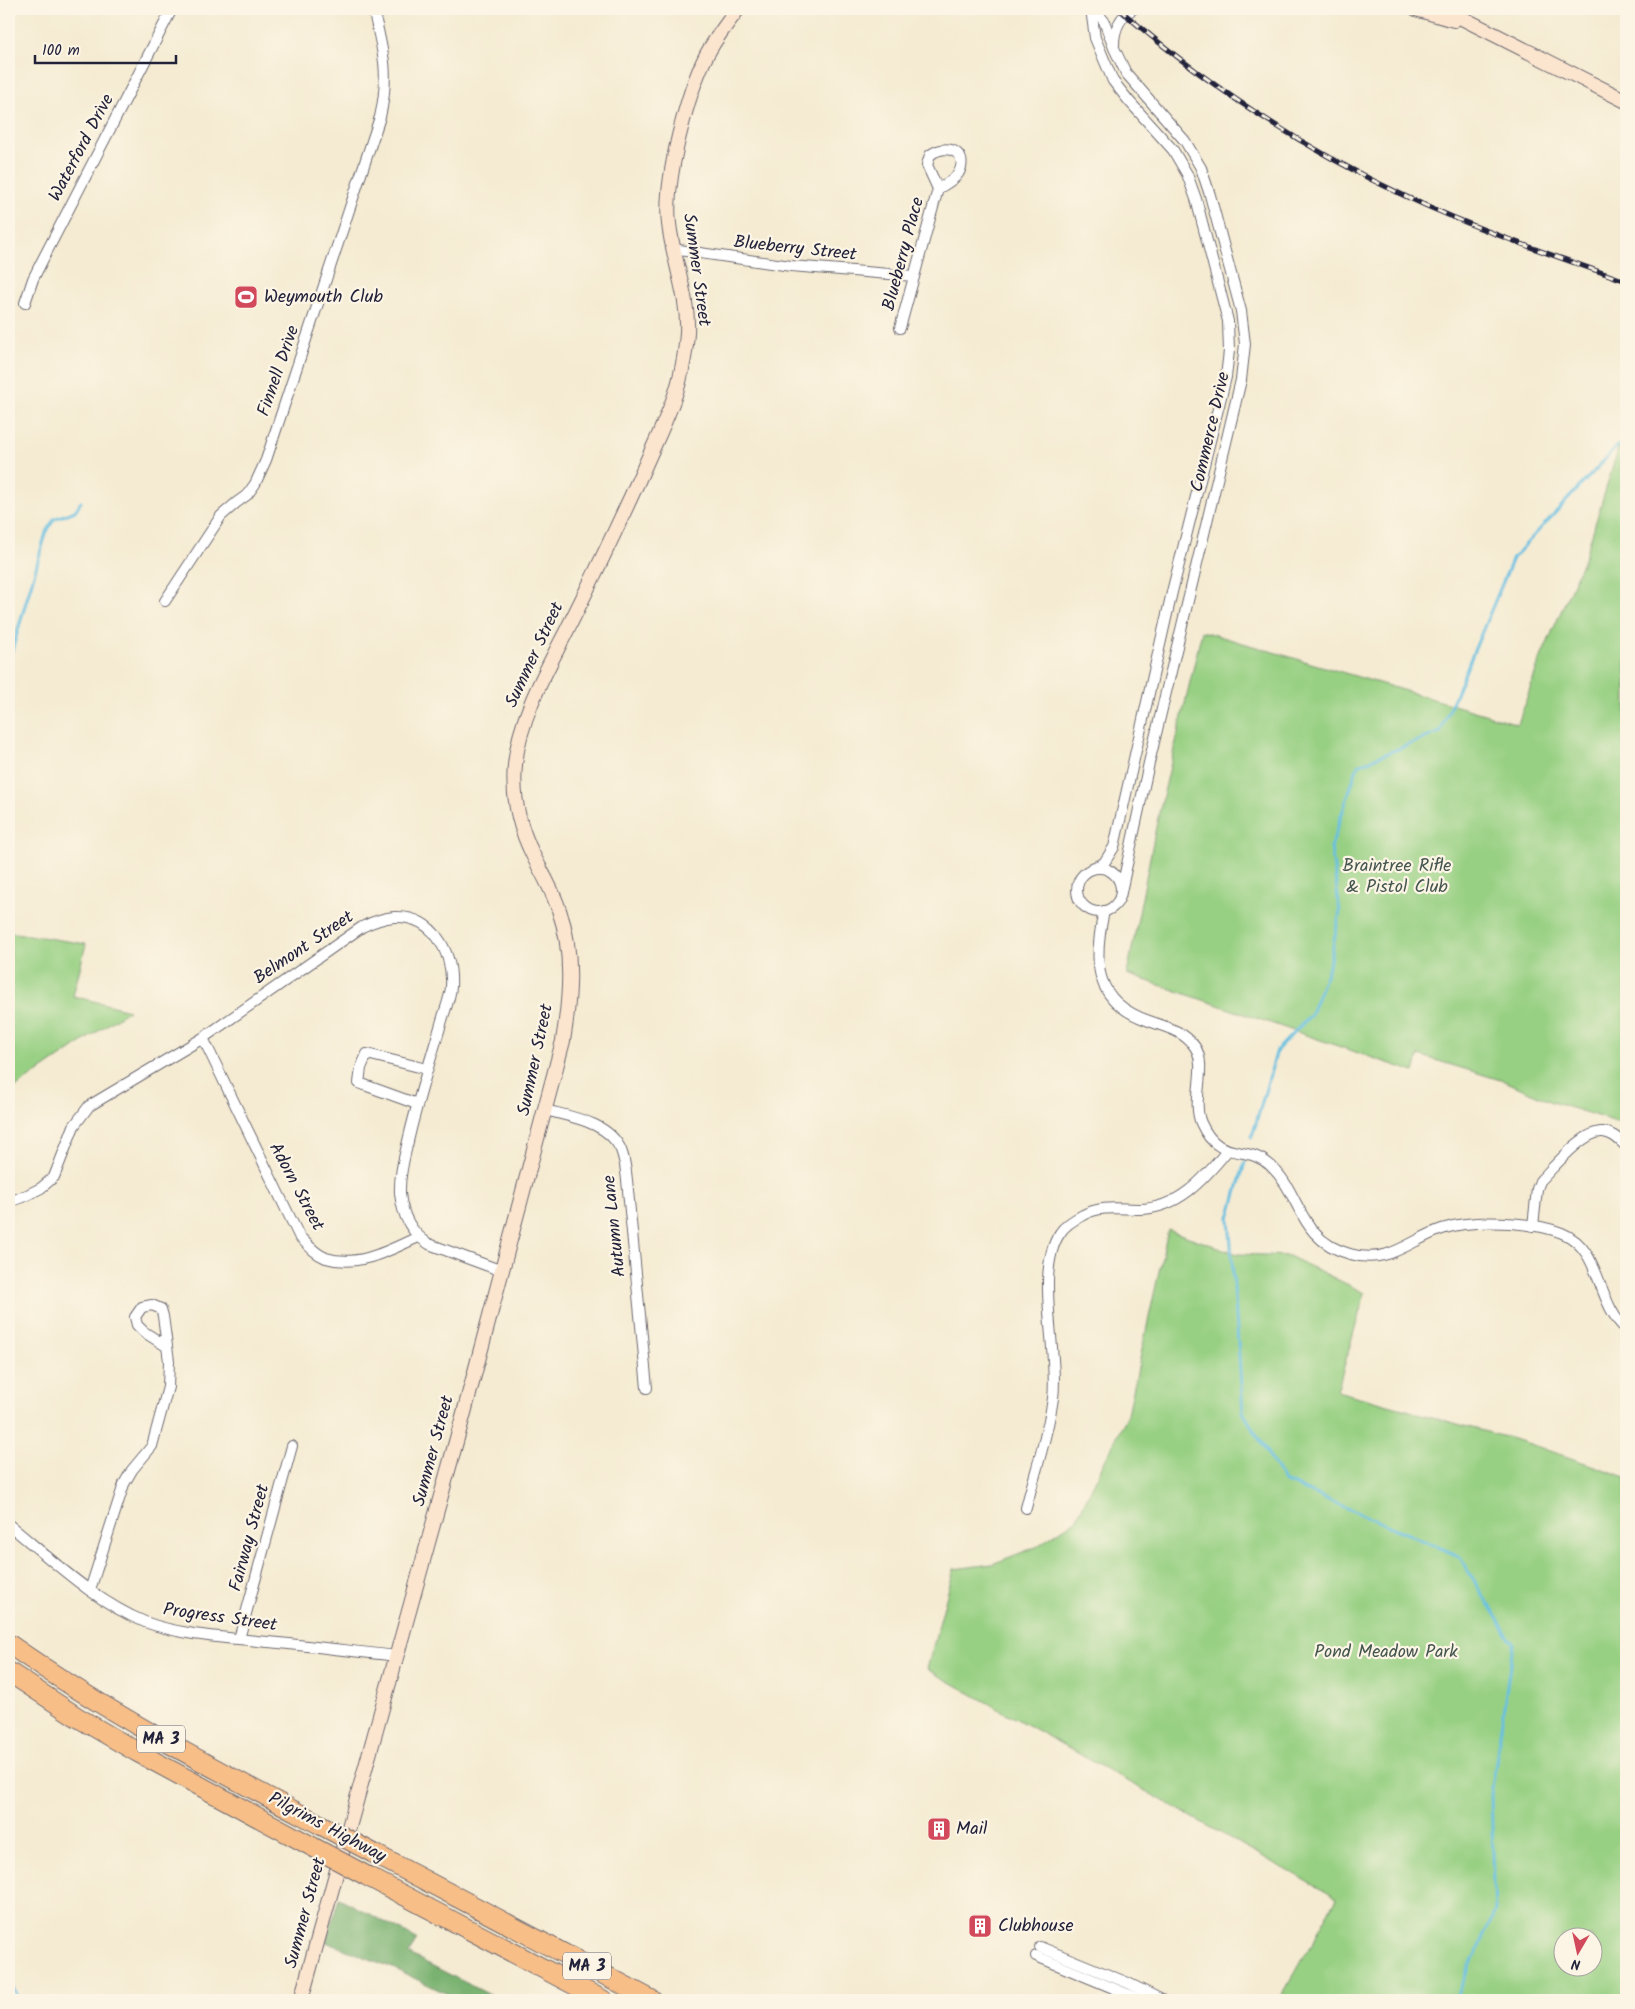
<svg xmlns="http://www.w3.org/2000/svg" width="1635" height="2009" font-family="Kalam,sans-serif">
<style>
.green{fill:#98d083;stroke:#5d795f;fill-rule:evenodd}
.forest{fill:#7ab271;stroke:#4e6a56}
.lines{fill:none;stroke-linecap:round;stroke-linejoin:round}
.stream{stroke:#65bfe2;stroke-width:3}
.street-casing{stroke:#6c6870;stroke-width:12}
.secondary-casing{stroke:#6c6870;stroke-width:16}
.highway-casing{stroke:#6c6870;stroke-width:21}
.street{stroke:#fff;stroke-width:10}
.secondary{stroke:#fce5cf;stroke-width:14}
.highway{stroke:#f7be88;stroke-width:19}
.rail-casing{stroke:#22223b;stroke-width:5}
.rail{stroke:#fcf5e5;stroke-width:3;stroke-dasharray:9;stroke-linecap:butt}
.highway-bridge-casing{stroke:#6c6870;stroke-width:21;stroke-linecap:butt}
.highway-bridge{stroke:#f7be88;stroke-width:19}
.labels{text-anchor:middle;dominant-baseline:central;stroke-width:4.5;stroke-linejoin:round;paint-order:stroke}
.shield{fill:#fcf5e5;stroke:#63616e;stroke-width:1}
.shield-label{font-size:16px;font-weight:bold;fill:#22223b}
.street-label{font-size:18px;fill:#22223b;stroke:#fcf5e5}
.poi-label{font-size:18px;fill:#22223b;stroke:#fcf5e5;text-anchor:start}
.park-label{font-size:18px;fill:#455651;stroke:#fcf5e5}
</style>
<rect width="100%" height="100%" fill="#fcf5e5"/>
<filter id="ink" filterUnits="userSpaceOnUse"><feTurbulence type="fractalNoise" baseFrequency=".02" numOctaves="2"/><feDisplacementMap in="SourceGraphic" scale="10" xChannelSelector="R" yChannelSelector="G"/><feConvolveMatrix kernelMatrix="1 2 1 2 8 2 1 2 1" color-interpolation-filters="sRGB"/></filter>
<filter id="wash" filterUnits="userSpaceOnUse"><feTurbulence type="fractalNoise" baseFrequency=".0096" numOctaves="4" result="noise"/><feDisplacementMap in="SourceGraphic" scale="20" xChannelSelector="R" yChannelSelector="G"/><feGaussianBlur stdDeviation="1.12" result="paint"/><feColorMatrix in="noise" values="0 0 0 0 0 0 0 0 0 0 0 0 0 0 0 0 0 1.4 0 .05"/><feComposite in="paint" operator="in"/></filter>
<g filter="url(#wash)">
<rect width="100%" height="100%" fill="#f5ebd2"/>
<g class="green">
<path d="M1626,423V1125L1552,1102L1507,1082L1419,1055L1414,1072L1127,974L1157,822L1202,631L1518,724L1539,662L1586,554Z"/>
<path d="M9,932L86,944L73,996L129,1010L9,1092Z"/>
<path d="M1168,1230L1238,1254L1289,1256L1365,1293L1337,1391L1527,1443L1626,1477V2000H1280L1337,1898L927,1669L954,1569L992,1564L1036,1547L1076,1520L1128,1414ZM1562,1936H1592V1966H1562Z"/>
</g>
<path class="forest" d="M339,1898L417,1939L409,1954L500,2000H460L393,1968L326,1942Z"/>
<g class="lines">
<g class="stream">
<path d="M9,661L46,533L54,519L75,511L81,502"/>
<path d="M1252,1137L1277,1050L1310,1016L1328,970L1340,912L1331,847L1358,765L1440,732L1513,558L1626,437"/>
<path d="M1245,1162L1229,1218L1243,1412L1284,1481L1459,1556L1513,1644L1491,1795L1495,1911L1455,2000"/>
<path d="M9,1981L19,2000"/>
</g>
</g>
</g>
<g filter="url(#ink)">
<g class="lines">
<g class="street-casing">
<g id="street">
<path d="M1091,9L1095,38L1113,81L1129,101L1173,150L1187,174L1196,199L1228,321L1229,351L1226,377L1172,592L1114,847L1104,863L1092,868"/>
<path d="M1094,9L1104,21L1114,48L1126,73L1185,141L1201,168L1210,195L1241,311L1245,344L1241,380L1149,763L1121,892"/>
<path d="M1114,44C1114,30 1120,16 1133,9"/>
<path d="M672,249L791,266L914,276"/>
<path d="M25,303L33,279L42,261L172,9"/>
<path d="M900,328L938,189L927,165L930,155C949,141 970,155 958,174C954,180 944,185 938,189"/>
<path d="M165,601L221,516L236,503L247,495L255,484L266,460L380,117C390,73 383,51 373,9"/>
<circle cx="1099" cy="890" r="22"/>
<path d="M1104,911C1093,962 1093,1002 1149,1021C1166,1027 1184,1031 1195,1047C1208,1066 1191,1100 1201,1123C1220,1165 1245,1142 1271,1166C1302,1195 1298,1240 1350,1254C1389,1265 1408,1241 1442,1229C1471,1219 1533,1221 1562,1233C1602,1249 1596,1303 1626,1329"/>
<path d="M203,1038L299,1236C307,1244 315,1254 326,1258C358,1268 390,1250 418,1237"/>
<path d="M417,1104L359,1083L361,1068L367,1054L427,1069"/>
<path d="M545,1110C571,1117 609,1122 621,1150C625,1160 626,1170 627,1180L647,1388"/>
<path d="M9,1202L25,1196L41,1188L54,1177L74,1126L89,1106L203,1038L362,927C372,922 383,918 394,917C434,915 453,953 451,987C450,999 444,1012 441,1024C430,1061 418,1099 409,1137C405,1155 399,1174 400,1193C402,1214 411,1233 429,1244L502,1271"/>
<path d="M1533,1226L1537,1189L1540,1181C1554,1167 1584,1130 1603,1132C1613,1133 1619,1140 1626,1146"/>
<path d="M1026,1508C1035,1472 1048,1435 1053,1398C1059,1353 1034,1271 1060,1233C1065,1225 1075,1219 1083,1215C1101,1205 1120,1209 1139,1209C1178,1209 1204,1179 1227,1151"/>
<path d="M9,1525C50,1558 95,1602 145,1622C180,1635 220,1637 257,1641C304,1645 350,1651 397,1656"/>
<path d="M90,1590L124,1484L132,1470L152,1446L168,1387L169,1361L163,1316L161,1309L152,1305L142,1307L135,1317L137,1325L144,1332L166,1346"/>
<path d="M239,1639L292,1446"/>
<path d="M1040,1947L1128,1983L1162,2000"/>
<path d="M1036,1956L1142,2000"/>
</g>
</g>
<g class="secondary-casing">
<g id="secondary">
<path d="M1416,9L1454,20"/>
<path d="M1444,9L1626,101"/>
<path d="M301,2000L464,1413L563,1041C570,998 574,952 559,910C553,891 542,873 533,855C519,827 512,797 515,765C519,719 545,673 566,632C593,578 619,524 644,468C656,440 671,412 679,382C683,366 686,349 687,333C689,297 673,260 669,224C664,181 687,93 707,54C716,38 727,23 738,9"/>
</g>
</g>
<g class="highway-casing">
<g id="highway">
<path d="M9,1644C107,1713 213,1768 319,1824"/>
<path d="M9,1672L77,1717L137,1752L313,1847"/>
<path d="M373,1853L652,2000"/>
<path d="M367,1876L603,2000"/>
</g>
</g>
<use href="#street" class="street"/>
<use href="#secondary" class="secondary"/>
<use href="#highway" class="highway"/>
<g class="rail-casing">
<path id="rail" d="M1119,9C1205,84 1303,148 1407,197C1478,230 1552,255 1626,281"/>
</g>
<use href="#rail" class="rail"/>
<g class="highway-bridge-casing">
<g id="highway-bridge">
<path d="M319,1824L373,1853"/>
<path d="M313,1847L367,1876"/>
</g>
</g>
<use href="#highway-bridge" class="highway-bridge"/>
</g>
</g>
<defs>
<g id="stadium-square" transform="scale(1.25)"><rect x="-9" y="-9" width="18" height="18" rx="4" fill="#d1495b" stroke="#fcf5e5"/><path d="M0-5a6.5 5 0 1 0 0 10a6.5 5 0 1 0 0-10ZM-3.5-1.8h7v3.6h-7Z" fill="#fff"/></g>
<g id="building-square" transform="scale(1.25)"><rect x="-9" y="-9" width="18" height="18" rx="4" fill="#d1495b" stroke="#fcf5e5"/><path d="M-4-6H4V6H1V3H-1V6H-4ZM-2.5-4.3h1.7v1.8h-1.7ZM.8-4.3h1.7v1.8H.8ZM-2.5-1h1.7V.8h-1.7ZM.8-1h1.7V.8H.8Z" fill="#fff"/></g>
</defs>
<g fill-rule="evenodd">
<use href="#stadium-square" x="246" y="297"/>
<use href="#building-square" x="939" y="1829"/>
<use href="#building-square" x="980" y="1926"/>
</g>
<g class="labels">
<g class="shield">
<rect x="137" y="1725.5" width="48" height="27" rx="4"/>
<rect x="563" y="1952.5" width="48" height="27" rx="4"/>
</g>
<g class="shield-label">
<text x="161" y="1739">MA 3</text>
<text x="587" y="1966">MA 3</text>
</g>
<g class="street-label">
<text transform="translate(82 148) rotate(-62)">Waterford Drive</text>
<text transform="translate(795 249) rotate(6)">Blueberry Street</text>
<text transform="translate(904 254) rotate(-75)">Blueberry Place</text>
<text transform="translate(696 270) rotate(82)">Summer Street</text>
<text transform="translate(279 371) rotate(-71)">Finnell Drive</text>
<text transform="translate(1211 432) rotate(-77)">Commerce Drive</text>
<text transform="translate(535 655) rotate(-65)">Summer Street</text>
<text transform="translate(304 948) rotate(-34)">Belmont Street</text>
<text transform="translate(536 1060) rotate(-78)">Summer Street</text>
<text transform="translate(296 1187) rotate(62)">Adorn Street</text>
<text transform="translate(615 1226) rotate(-96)">Autumn Lane</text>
<text transform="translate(434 1451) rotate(-75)">Summer Street</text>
<text transform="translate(250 1538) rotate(-75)">Fairway Street</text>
<text transform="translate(220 1618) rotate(8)">Progress Street</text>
<text transform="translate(327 1828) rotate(28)">Pilgrims Highway</text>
<text transform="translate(306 1913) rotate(-75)">Summer Street</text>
</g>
<g class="poi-label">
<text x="264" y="297">Weymouth Club</text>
<text x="956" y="1829">Mail</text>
<text x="998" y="1926">Clubhouse</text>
</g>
<g class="park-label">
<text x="1397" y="866">Braintree Rifle<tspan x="1397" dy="21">&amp; Pistol Club</tspan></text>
<text x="1386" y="1652">Pond Meadow Park</text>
</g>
</g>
<rect width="1635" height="2009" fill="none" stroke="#fcf5e5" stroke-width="30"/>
<g transform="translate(1578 1952) rotate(189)"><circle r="24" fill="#fcf5e5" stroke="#a5a1a1"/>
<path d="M0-4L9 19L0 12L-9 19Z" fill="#d1495b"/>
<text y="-8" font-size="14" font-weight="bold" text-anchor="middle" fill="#22223b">N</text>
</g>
<path d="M35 55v8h141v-8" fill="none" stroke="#22223b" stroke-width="2.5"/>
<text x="42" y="55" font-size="15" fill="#22223b" stroke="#fcf5e5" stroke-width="4" paint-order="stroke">100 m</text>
</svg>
